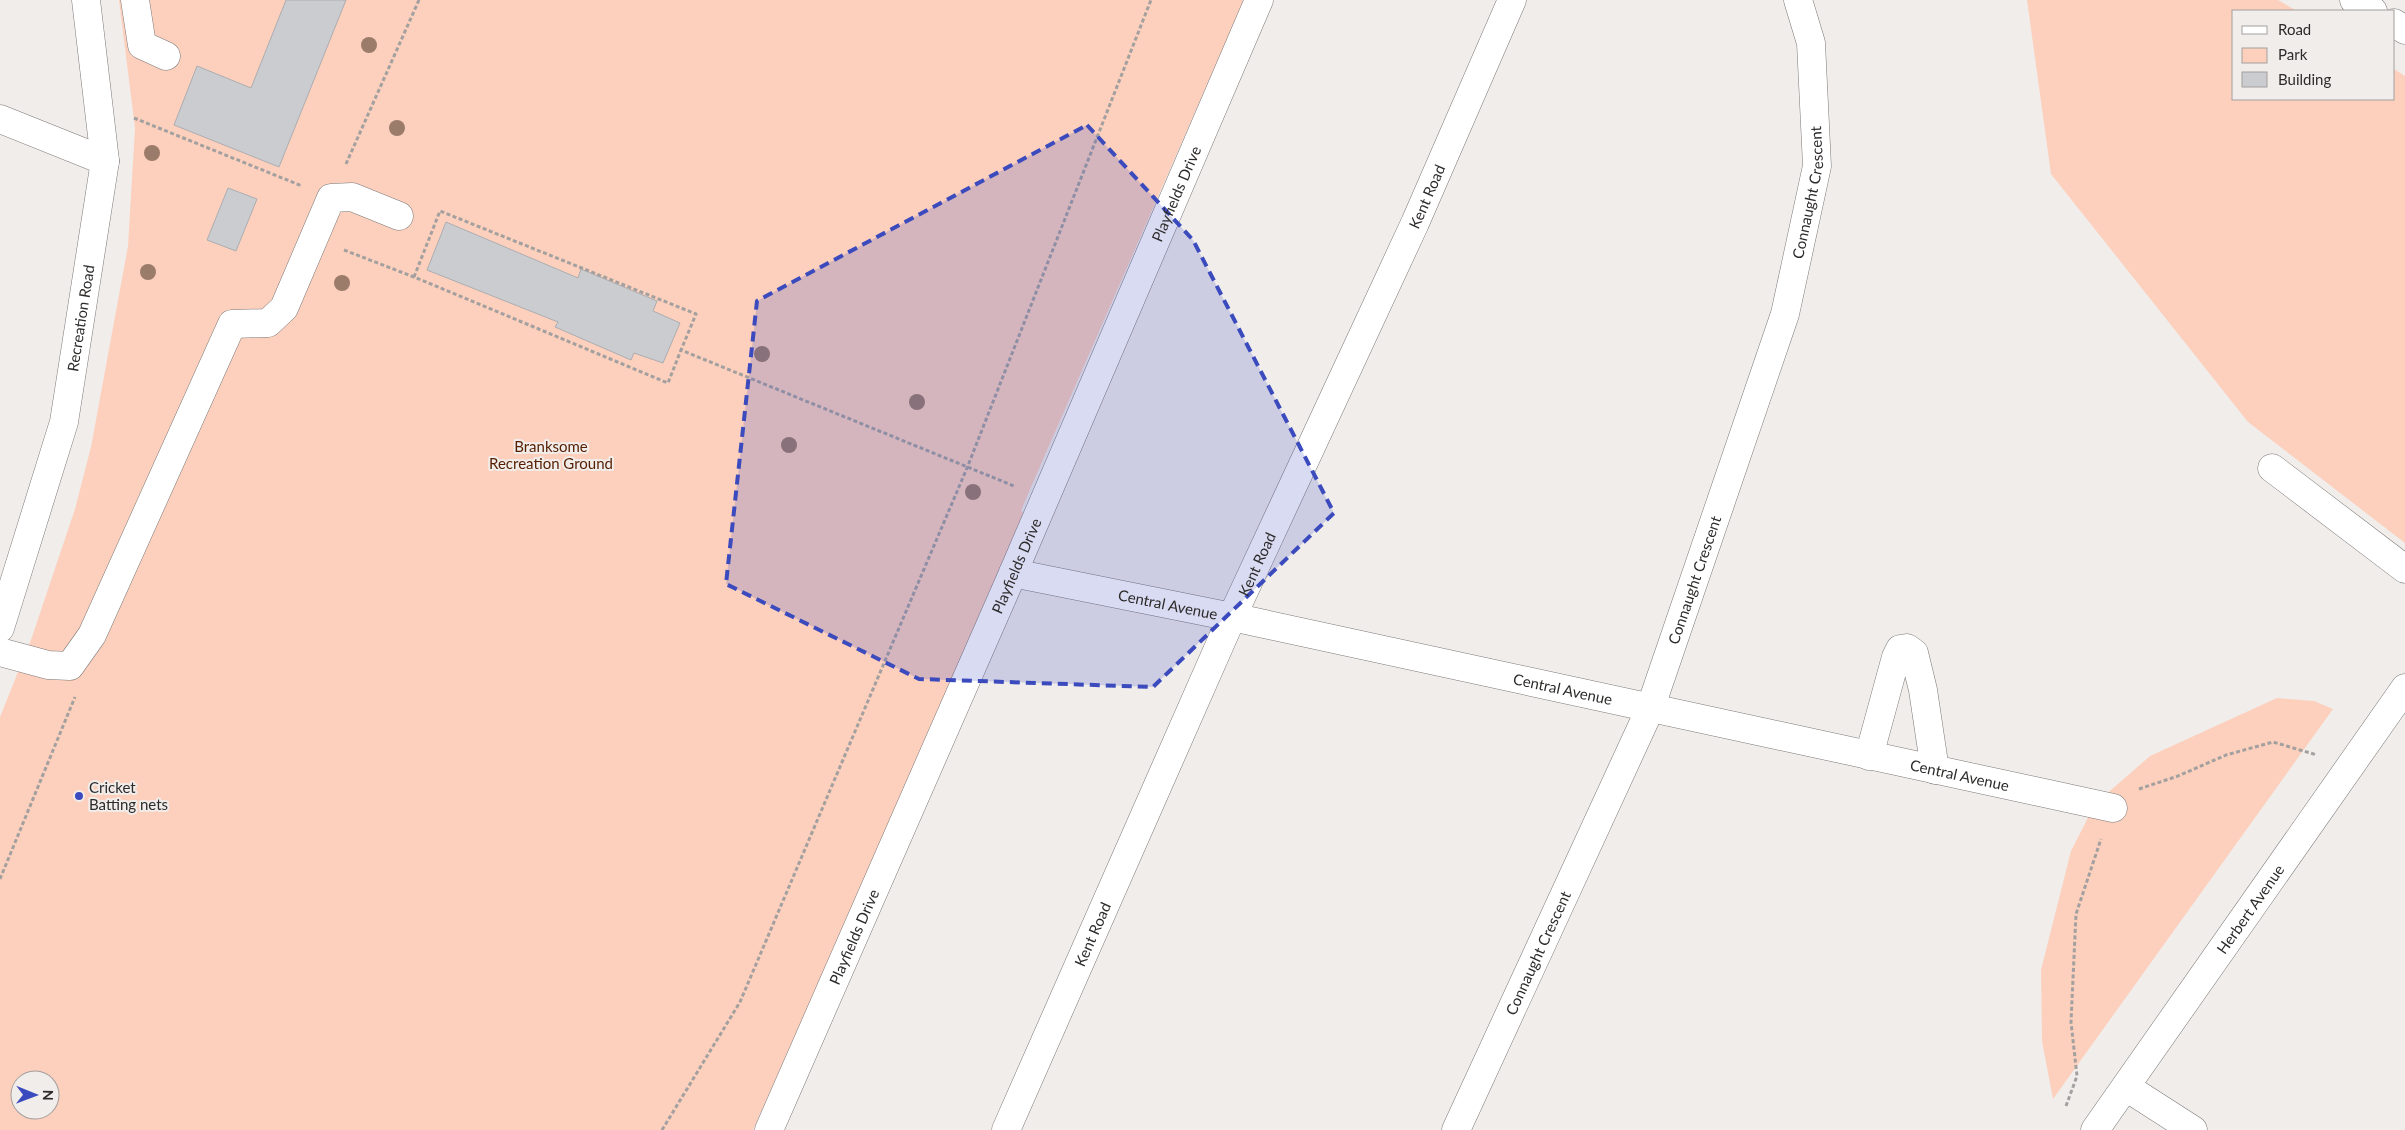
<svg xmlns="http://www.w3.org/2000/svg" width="2405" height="1130" font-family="Lato,sans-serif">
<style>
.green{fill:#fcd0bd;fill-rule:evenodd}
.building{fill:#cbccd0;stroke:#acadb0}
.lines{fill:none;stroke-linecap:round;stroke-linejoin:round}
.minor-casing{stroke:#7c7877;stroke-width:29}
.path{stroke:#a3a09f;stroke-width:3;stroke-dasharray:4 2.5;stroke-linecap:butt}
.minor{stroke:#fff;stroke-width:28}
.tree{fill:#9b7b6a}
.marked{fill:#3b4bbe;fill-opacity:0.2;stroke:#3b4bbe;stroke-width:4;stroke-dasharray:10 6;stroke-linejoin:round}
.poi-dot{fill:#3b4bbe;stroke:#f1edeb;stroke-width:2}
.labels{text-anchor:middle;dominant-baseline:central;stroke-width:4;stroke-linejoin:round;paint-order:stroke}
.street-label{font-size:15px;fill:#2d2b2a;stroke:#f1edeb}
.park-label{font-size:15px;fill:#551e00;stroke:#f1edeb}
.poi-label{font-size:15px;fill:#2d2b2a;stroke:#f1edeb;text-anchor:start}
</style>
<rect width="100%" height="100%" fill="#f1edeb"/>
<g class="green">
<path d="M119,0H1244L1031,487L1021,511L1027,514L753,1130H0V717L32,637L75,509L91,447L128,246L135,128ZM20,1080H50V1110H20Z"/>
<path d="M2027,0H2278L2297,11H2234V99H2394V69L2405,76V543L2248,422L2051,174Z"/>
<path d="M2277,698L2314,701L2333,709L2053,1099L2042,1041L2041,970L2071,851L2095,804L2150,756Z"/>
</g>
<g class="building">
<path d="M286,0H346L279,167L174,125L197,66L251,88Z"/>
<path d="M228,188L257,199L236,251L207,240Z"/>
<path d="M446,222L578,278L581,269L657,301L653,311L680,323L663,363L634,353L631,360L555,327L558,322L427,270Z"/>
</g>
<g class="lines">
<g class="minor-casing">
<g id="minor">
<path d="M135,0L142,45L166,56"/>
<path d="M2354,0L2373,11"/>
<path d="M2394,23L2405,30"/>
<path d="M0,119L105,161"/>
<path d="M2272,468L2405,569"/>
<path id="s1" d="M1013,573L1232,617L2113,808"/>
<path id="s2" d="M0,628L64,422L105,161L86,0"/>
<path d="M0,652L48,665L70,666L92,635L232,324L268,323L284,308L331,198L352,197L399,216"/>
<path d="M1869,756L1896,657L1900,649L1907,648L1914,653L1923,690L1935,770"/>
<path d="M2126,1087L2193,1130"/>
<path id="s3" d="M769,1130L1013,573L1259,0"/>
<path id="s4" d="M1006,1130L1232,617L1415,223L1512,0"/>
<path id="s5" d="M1456,1130L1650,709L1785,314L1817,166L1811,43L1798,0"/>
<path id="s6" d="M2095,1130L2405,688"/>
</g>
</g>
<g class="path">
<path d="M134,118L302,186"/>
<path d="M346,164L419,0"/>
<path d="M344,250L414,277L668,383L681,350L1014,486"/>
<path d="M414,277L440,211L696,314L681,350"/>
<path d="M2139,789L2178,776L2226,755L2273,742L2317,755"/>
<path d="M0,879L75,697"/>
<path d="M2066,1106L2077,1076L2071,1022L2076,914L2101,839"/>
<path d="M662,1130L740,1002L967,468L1151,0"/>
</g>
<use href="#minor" class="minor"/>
</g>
<g class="tree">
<circle cx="369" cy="45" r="8"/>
<circle cx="397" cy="128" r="8"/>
<circle cx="152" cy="153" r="8"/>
<circle cx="148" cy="272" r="8"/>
<circle cx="342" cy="283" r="8"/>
<circle cx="762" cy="354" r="8"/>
<circle cx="917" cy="402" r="8"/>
<circle cx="789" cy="445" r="8"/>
<circle cx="973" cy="492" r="8"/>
</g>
<path class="marked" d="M1087,125L1193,240L1334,513L1153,687L919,679L726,584L757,301Z"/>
<circle class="poi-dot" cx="79" cy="796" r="5"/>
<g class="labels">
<g class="street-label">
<text stroke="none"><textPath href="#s5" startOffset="1005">Connaught Crescent</textPath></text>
<text stroke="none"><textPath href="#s3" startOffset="1021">Playfields Drive</textPath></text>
<text stroke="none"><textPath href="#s4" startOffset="1024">Kent Road</textPath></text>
<text stroke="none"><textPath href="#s2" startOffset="321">Recreation Road</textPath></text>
<text stroke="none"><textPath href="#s4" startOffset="619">Kent Road</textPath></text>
<text stroke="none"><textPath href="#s3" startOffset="616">Playfields Drive</textPath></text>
<text stroke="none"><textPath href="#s5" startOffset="600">Connaught Crescent</textPath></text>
<text stroke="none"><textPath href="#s1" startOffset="158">Central Avenue</textPath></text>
<text stroke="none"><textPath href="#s1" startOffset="562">Central Avenue</textPath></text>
<text stroke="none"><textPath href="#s1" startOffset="968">Central Avenue</textPath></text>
<text stroke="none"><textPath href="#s6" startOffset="270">Herbert Avenue</textPath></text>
<text stroke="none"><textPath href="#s4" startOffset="214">Kent Road</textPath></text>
<text stroke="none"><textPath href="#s3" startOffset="211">Playfields Drive</textPath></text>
<text stroke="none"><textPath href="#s5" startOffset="195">Connaught Crescent</textPath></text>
</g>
<g class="park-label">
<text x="551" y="446">Branksome<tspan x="551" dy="17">Recreation Ground</tspan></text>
</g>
<g class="poi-label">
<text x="89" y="787">Cricket<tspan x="89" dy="17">Batting nets</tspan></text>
</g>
</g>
<rect x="2232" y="10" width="162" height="90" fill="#f1edeb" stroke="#a39f9e"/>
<rect x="2242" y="26" width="25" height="8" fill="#ffffff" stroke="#a39f9e"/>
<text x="2278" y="35" font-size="15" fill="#2d2b2a">Road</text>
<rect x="2242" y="48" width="25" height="15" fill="#fcd0bd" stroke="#a39f9e"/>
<text x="2278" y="60" font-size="15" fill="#2d2b2a">Park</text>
<rect x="2242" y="72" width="25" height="15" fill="#cbccd0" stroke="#a39f9e"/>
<text x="2278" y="85" font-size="15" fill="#2d2b2a">Building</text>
<g transform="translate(35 1095) rotate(91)"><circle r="24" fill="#f1edeb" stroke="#a39f9e"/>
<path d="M0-4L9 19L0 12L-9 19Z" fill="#3b4bbe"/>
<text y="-8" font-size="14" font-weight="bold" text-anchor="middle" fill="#2d2b2a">N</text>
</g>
</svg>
